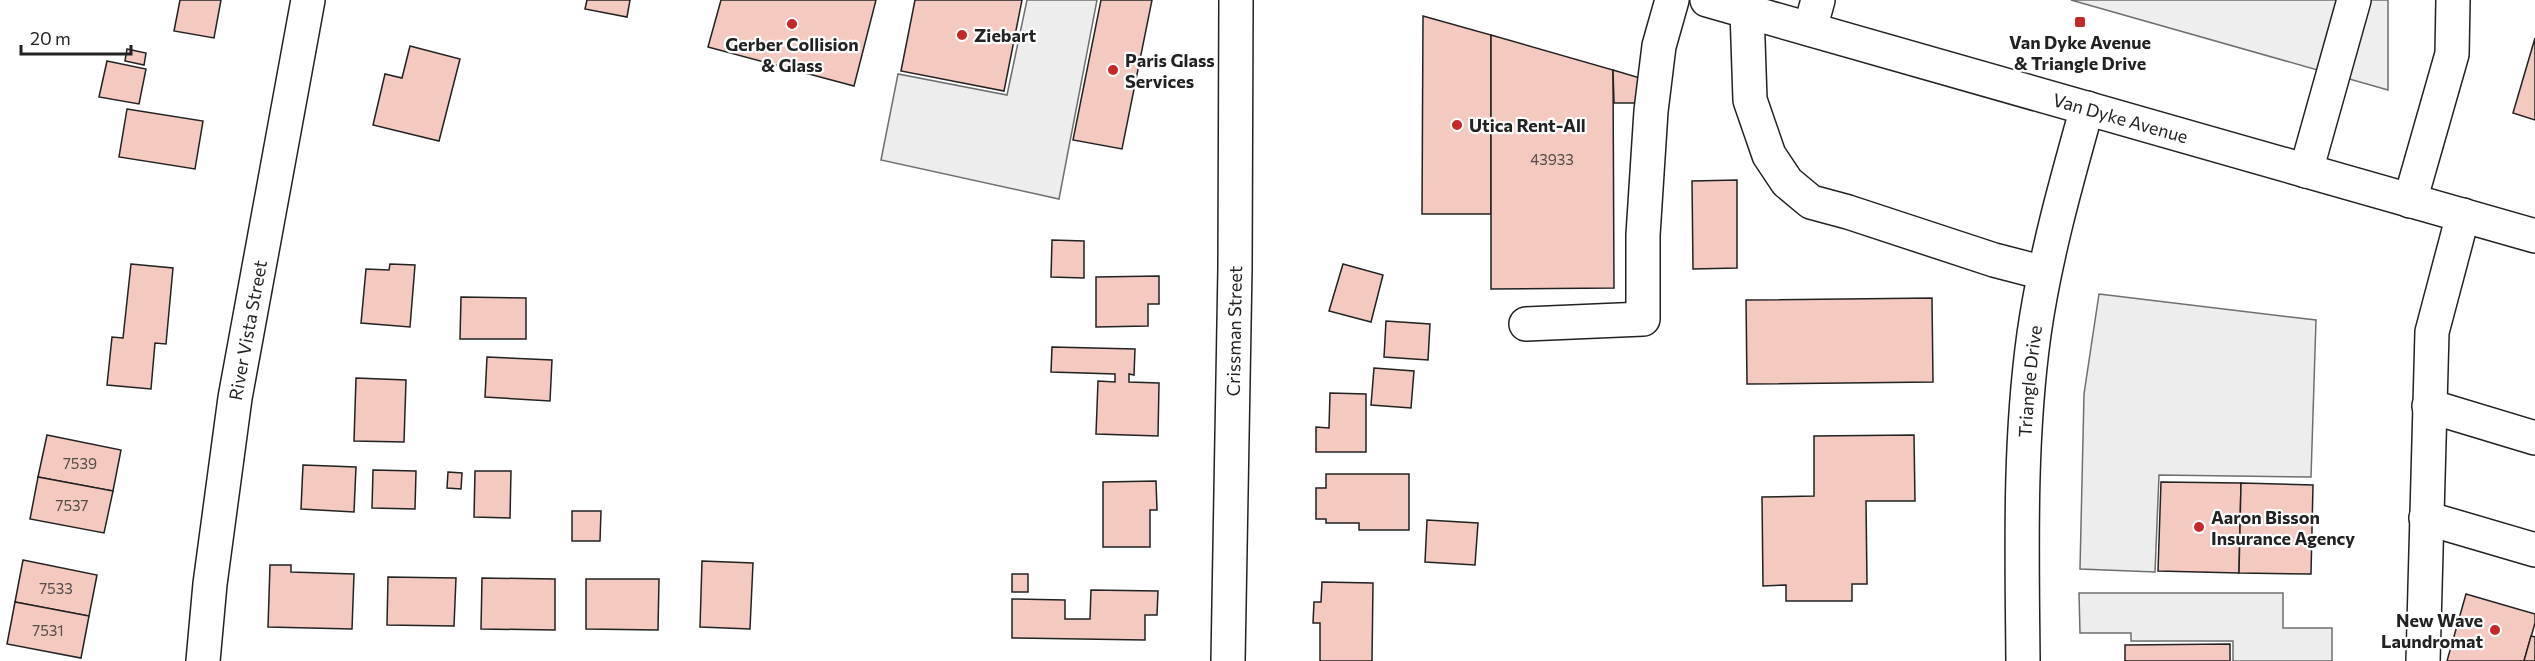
<svg xmlns="http://www.w3.org/2000/svg" width="2535" height="661" font-family="Commissioner,sans-serif">
<style>
.green{fill:#eee;stroke:#6f6f6f;stroke-width:1.5}
.parking{fill:#ededed;stroke:#6f6f6f;stroke-width:1.5}
.building{fill:#f3c9c0;stroke:#222;stroke-width:1.5}
.lines{fill:none;stroke-linecap:round;stroke-linejoin:round}
.minor-casing{stroke:#222;stroke-width:36}
.major-casing{stroke:#222;stroke-width:36}
.minor{stroke:#fff;stroke-width:33}
.major{stroke:#fff;stroke-width:33}
.poi-dot{fill:#c62828;stroke:#fff;stroke-width:2}
.labels{text-anchor:middle;dominant-baseline:central;stroke-width:4.5;stroke-linejoin:round;paint-order:stroke}
.number-label{font-size:15px;fill:#564c4a}
.poi-label{font-size:18px;font-weight:bold;fill:#222;stroke:#fff;text-anchor:start}
.street-label{font-size:18px;fill:#222;stroke:#fff}
</style>
<rect width="100%" height="100%" fill="#fff"/>
<path class="green" d="M2071,0H2388V90Z"/>
<g class="parking">
<path d="M1027,0H1097L1059,199L881,160L898,74L1007,95Z"/>
<path d="M2099,294L2316,320L2311,477L2159,475L2155,572L2080,569L2084,394Z"/>
<path d="M2079,593H2283V628H2332V661H2233V641H2131V633H2080Z"/>
</g>
<g class="building">
<path d="M180,0H221L214,38L174,31Z"/>
<path d="M587,0H630L627,17L585,9Z"/>
<path d="M721,0H876L854,86L708,47Z"/>
<path d="M915,0H1022L1004,91L901,71Z"/>
<path d="M1101,0H1152L1122,149L1073,140Z"/>
<path d="M1423,16L1491,35V214H1422Z"/>
<path d="M1491,35L1613,70L1614,288L1491,289Z"/>
<path d="M2535,38V120L2513,113Z"/>
<path d="M410,46L460,59L439,141L373,125L385,74L402,78Z"/>
<path d="M127,49L146,53L144,65L125,61Z"/>
<path d="M107,61L146,69L139,104L99,97Z"/>
<path d="M1613,70L1640,78V103H1614Z"/>
<path d="M127,109L203,121L195,169L119,157Z"/>
<path d="M1737,180V268L1693,269L1692,181Z"/>
<path d="M1052,240L1084,241V278L1051,277Z"/>
<path d="M131,264L173,268L166,344L155,343L151,389L107,385L112,337L123,338Z"/>
<path d="M390,264L415,265L410,327L361,323L366,269L389,270Z"/>
<path d="M1343,264L1383,275L1371,322L1329,311Z"/>
<path d="M1159,276V304H1148V326L1096,327V277Z"/>
<path d="M461,297L526,298V339H460Z"/>
<path d="M1932,298L1933,382L1747,384L1746,300Z"/>
<path d="M1386,321L1430,324L1428,360L1384,357Z"/>
<path d="M1052,347L1135,349L1134,375L1129,374V382L1159,383L1158,436L1096,434L1098,381L1115,382V374L1051,372Z"/>
<path d="M487,357L552,360L550,401L485,397Z"/>
<path d="M1374,368L1414,371L1411,408L1371,405Z"/>
<path d="M356,378L406,380L404,442L354,441Z"/>
<path d="M1330,393L1366,394V452H1316V427L1329,428Z"/>
<path d="M47,435L121,450L113,491L38,477Z"/>
<path d="M1914,435L1915,501H1866L1867,584H1852V601H1786V585L1763,586L1762,497L1814,496V436Z"/>
<path d="M303,465L356,467L354,512L301,509Z"/>
<path d="M373,470L416,471L415,509L372,508Z"/>
<path d="M475,471H511L510,518L474,517Z"/>
<path d="M448,472L462,473L461,489L447,488Z"/>
<path d="M1326,474H1409V530H1359V523H1326V519H1316V488H1326Z"/>
<path d="M38,477L113,491L104,533L30,519Z"/>
<path d="M1156,481L1157,510H1150V547H1103V482Z"/>
<path d="M2161,482L2241,483L2239,573L2158,571Z"/>
<path d="M2241,483L2313,485L2311,574L2239,573Z"/>
<path d="M572,511H601L600,541H572Z"/>
<path d="M1427,520L1478,523L1475,565L1425,562Z"/>
<path d="M23,560L97,575L89,616L15,602Z"/>
<path d="M702,561L753,563L750,629L700,627Z"/>
<path d="M270,565H291V572L354,574L352,629L268,627Z"/>
<rect x="1012" y="574" width="16" height="18"/>
<path d="M388,577L456,578L454,626L387,625Z"/>
<path d="M482,578L555,579V630L481,629Z"/>
<path d="M586,579H659L658,630L586,629Z"/>
<path d="M1322,582L1373,583L1372,661H1320V623H1313L1314,602H1321Z"/>
<path d="M1091,590L1158,591L1157,615H1145V640L1012,638V599L1065,600V619H1090Z"/>
<path d="M2466,594L2535,614V623L2524,661H2447Z"/>
<path d="M15,602L89,616L81,658L7,644Z"/>
<path d="M2531,636L2535,637V661H2524Z"/>
<path d="M2230,644V661H2125V645Z"/>
</g>
<g class="lines">
<g class="minor-casing">
<g id="minor">
<path d="M1747,11L1750,100L1769,155L1787,182L1811,202L1848,212L1994,260L2044,273"/>
<path d="M1810,29L1818,0"/>
<path d="M2306,171L2354,0"/>
<path d="M2410,201L2452,54L2453,0"/>
<path d="M1526,324L1643,319V235L1651,111L1659,46L1672,0"/>
<path d="M2429,406L2535,438"/>
<path d="M2426,518L2535,550"/>
<path id="s1" d="M203,661L210,584L235,398L308,0"/>
<path id="s2" d="M1228,661L1235,268L1236,0"/>
<path id="s3" d="M2023,661C2022,552 2019,442 2034,334C2045,257 2066,183 2087,108"/>
<path d="M2423,661L2432,332L2463,215"/>
</g>
</g>
<g class="major-casing">
<g id="major">
<path id="s4" d="M1707,0L2535,236"/>
</g>
</g>
<use href="#minor" class="minor"/>
<use href="#major" class="major"/>
</g>
<g class="poi-dot">
<rect x="2074" y="16" width="12" height="12" rx="3"/>
<circle cx="792" cy="24" r="6"/>
<circle cx="962" cy="35" r="6"/>
<circle cx="1113" cy="70" r="6"/>
<circle cx="1457" cy="125" r="6"/>
<circle cx="2199" cy="527" r="6"/>
<circle cx="2495" cy="630" r="6"/>
</g>
<g class="labels">
<g class="number-label">
<text x="1552" y="159">43933</text>
<text x="80" y="463">7539</text>
<text x="72" y="505">7537</text>
<text x="56" y="588">7533</text>
<text x="48" y="630">7531</text>
</g>
<g class="poi-label">
<text x="974" y="35">Ziebart</text>
<text x="2080" y="42" text-anchor="middle">Van Dyke Avenue<tspan x="2080" dy="21">&amp; Triangle Drive</tspan></text>
<text x="792" y="44" text-anchor="middle">Gerber Collision<tspan x="792" dy="21">&amp; Glass</tspan></text>
<text x="1125" y="60">Paris Glass<tspan x="1125" dy="21">Services</tspan></text>
<text x="1469" y="125">Utica Rent-All</text>
<text x="2211" y="517">Aaron Bisson<tspan x="2211" dy="21">Insurance Agency</tspan></text>
<text x="2483" y="620" text-anchor="end">New Wave<tspan x="2483" dy="21">Laundromat</tspan></text>
</g>
<g class="street-label">
<text stroke="none"><textPath href="#s4" startOffset="430">Van Dyke Avenue</textPath></text>
<text stroke="none"><textPath href="#s1" startOffset="334">River Vista Street</textPath></text>
<text stroke="none"><textPath href="#s2" startOffset="330">Crissman Street</textPath></text>
<text stroke="none"><textPath href="#s3" startOffset="280">Triangle Drive</textPath></text>
</g>
</g>
<path d="M21 45v9h110v-9" fill="none" stroke="#222222" stroke-width="3"/>
<text x="30" y="45" font-size="18" fill="#222222" stroke="#ffffff" stroke-width="4.5" paint-order="stroke">20 m</text>
</svg>
